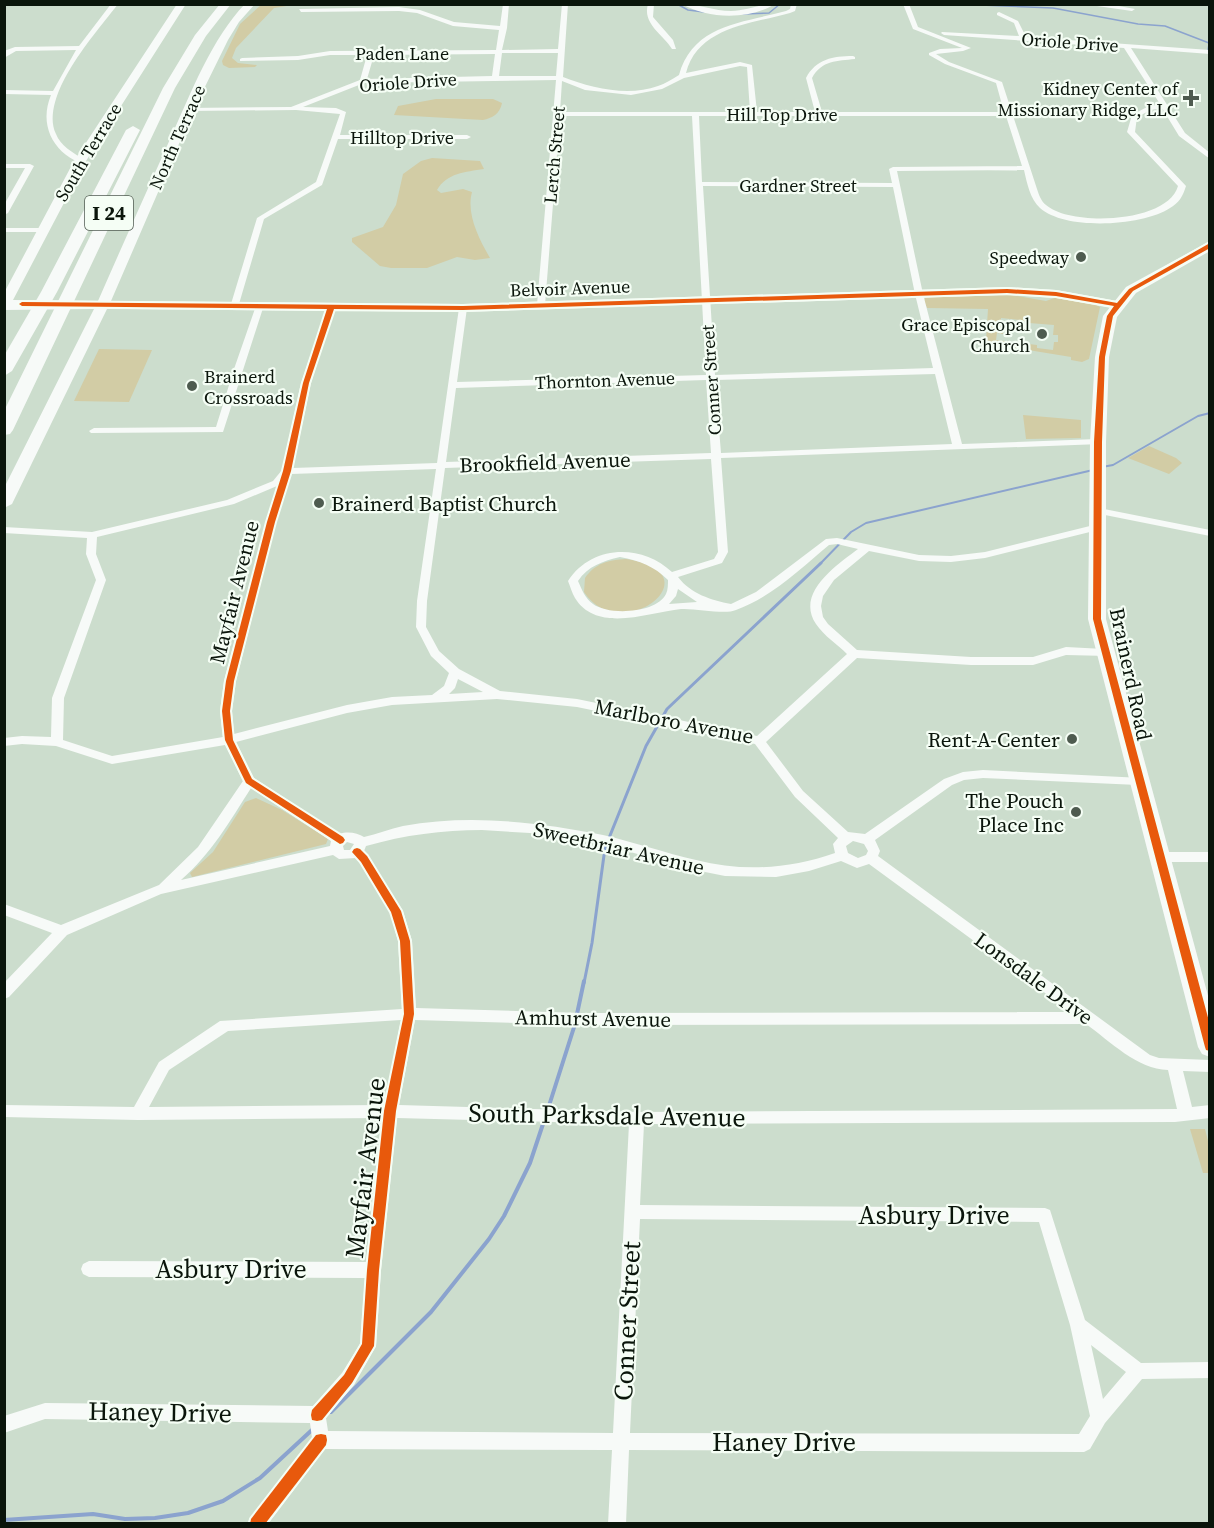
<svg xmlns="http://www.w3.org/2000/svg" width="1214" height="1528" font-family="'Source Serif 4',serif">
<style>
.green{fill:#d2cca5;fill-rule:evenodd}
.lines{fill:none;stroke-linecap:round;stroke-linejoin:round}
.stream-far3{stroke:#8ba3ce;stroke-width:1.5}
.stream-far2{stroke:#8ba3ce;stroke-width:2}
.stream-far1{stroke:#8ba3ce;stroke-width:3}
.stream{stroke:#8ba3ce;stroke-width:4}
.street{fill:#f7faf8;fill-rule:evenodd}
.secondary{fill:#f7faf8;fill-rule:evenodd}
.primary{fill:#f7faf8;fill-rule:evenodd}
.highway{fill:#f7faf8;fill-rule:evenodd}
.cycleway-casing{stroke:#f5fef5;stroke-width:4}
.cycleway{fill:#e8590c;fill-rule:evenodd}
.poi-dot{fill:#4e5b4f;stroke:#f5fef5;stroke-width:2}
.labels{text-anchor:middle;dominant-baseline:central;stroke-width:4.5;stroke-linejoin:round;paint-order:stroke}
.far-street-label{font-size:18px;fill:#0a150b;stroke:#f5fef5}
.far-poi-label{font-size:18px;fill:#0a150b;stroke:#f5fef5;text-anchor:end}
.shield{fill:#f5fef5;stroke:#505b51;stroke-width:1.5}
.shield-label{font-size:20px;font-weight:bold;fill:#0a150b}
.street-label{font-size:21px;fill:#0a150b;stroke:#f5fef5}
.poi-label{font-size:21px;fill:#0a150b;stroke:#f5fef5;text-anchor:end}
.near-street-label{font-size:26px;fill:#0a150b;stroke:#f5fef5}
</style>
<rect width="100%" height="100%" fill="#ccddcd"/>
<g class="green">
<path d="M262,4L293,5L274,8L236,48L232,58L238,63L257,65L255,67L229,68L223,65L222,61L240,24Z"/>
<path d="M436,99H493L502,103C500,114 492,118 483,120L394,115L398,106Z"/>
<path d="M432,158L480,161L484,169C465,172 447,173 437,190L441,193L463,189L472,192C466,214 479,239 490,258L475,260L457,257L427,268H391L380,266L352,242V238L383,227L396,205L403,174L421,161Z"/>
<path d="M1006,294L1046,301L1057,297L1095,304L1100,307L1089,359L1082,362L1071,360V357L1010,347L1007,350L986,340L988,309L927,308L924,301L925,298L930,297ZM1001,318L1021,320L1029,323L1054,325L1053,335H1058V342H1054L1053,350L1037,348V345L996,340L997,333L1003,334L1004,323L1001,322Z"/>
<path d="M99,349L152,350L129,402L74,401Z"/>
<path d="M1023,415L1081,420V438L1026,439Z"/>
<path d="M1149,446L1176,458L1182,463L1169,474L1128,458Z"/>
<path d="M626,559C718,572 621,649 584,592L585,578C595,563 609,560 626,559Z"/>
<path d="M256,798L282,810L322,835L328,839L326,844L192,877L190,873L213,852L245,802Z"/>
<path d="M1190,1129H1205L1209,1145V1173H1203Z"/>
</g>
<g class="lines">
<g class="stream-far3">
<path d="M677,4L688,10L704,12"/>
<path d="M955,4L1053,8L1138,24L1165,26L1209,43L1208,51"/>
<path d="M743,14L769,13L780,4"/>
</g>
<g class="stream-far2">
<path d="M1102,467L1113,465L1198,416L1210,413"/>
<path d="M819,565L851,532L866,523L1093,470"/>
</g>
<path class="stream-far1" d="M584,983L592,943L605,848L646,746L667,709L821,563"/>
<g class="stream">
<path d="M577,1014L584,981"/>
<path d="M547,1112L576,1021"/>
<path d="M331,1412L431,1312L489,1239L504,1216L530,1163L545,1118"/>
<path d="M4,1520L93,1514L125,1519L155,1518L188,1513L223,1501L260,1478L313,1429"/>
</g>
<g class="street">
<path d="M111,4H118C95,34 39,96 56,134C60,145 73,153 83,159L84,161L80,163C52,151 39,124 51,95L4,94V90L53,91L76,50L16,51L4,58V51L15,47L79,46Z"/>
<path d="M503,4H509L507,28L502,50L558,49L562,4H568L563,77C591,88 628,97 658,86C665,84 672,79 679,75C693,24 743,23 786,11L790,9L791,4H797L795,11L790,13C751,24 698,27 686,73L740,62L752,65L757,112H815L806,78C816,59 833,56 853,56L855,57V59C837,61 822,60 812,78L822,112H1004L996,83L945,64L929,55V53L940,49L962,48L913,29L903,4H909L918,27L971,48L963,51L936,54L949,62L1002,82L1037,189C1039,195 1041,201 1046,205C1071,227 1168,223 1178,186L1127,132L1132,115L1147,107L1160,104L1124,48L944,35L941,33L942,32L1019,36L1014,23L997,15V13L999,12L1018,21L1026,37L1210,50V54L1131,48L1185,133L1210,153V159L1179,136L1162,108L1151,110L1137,117L1135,132L1186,186C1183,196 1179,203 1170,208C1143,226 1066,231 1040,208C1030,199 1027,183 1024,170L897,171L923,294L962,444L1098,439L1101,440V444L721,458L728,552L722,563L678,577C691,594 711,600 731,604L756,592L826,539L837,538L919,555L951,556L985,552L1098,524L1103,527L1102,529L985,558L951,562L919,561L869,551L834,580L823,596L821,606L823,617L828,624L857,650L971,657H1033L1066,647L1104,649L1110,653L1108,656L1066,655L1033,665H971L857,658L766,742L803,791L848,832L865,834L944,779L963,772L983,770L1142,778L1144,781L1142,784L1138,785L983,778L964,780L952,785L875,840L880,851L878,856L1150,1055L1159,1058L1210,1060V1072L1183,1071L1192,1107L1210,1105V1118L1175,1122L644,1124L640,1205L1045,1208L1050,1210L1085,1320L1141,1363L1210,1362V1378L1142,1379L1105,1423L1090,1449L1084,1452L629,1450L626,1524H608L612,1450L325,1449L268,1524H247L250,1518L312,1438L310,1423L45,1419L4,1433V1416L45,1403L313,1406L342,1373L360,1344L365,1278L89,1277L83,1274L81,1269L83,1264L89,1261L366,1262L382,1118L138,1120L4,1117V1105L134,1107L159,1062L220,1021L402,1009L398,941L390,912L359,862L356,858L339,859L333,855L161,894L67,935L9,997L4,999V983L52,933L4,915V904L61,925L159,885L198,847L243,781L225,745L112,764L56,746L22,744L4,746V738L22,736L51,737L52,698L96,580L86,554L87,538L4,533V527L92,532L227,500L273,481L282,470L301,383L327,307L331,304L335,307L311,383L293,468L437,463L459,308L463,305L467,308L457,382L706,375L692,116H560L545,305L541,308L537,305L556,80L364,83L303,107L336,108L346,112L340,135H467L471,137L467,139H338L322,185L264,219L239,304L235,307L231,304L257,218L316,182L340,114L296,110L189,111L187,110V108L291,107L360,80L367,55H330L298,60L240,61V59L242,58L298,56L330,51L496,50L499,30L453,26L417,13L399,11L301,12L299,9L399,7L420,10L454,22L500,26ZM502,53H558L556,76H499ZM495,54L492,76L367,79L374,55ZM740,66L747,67L750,112H560L562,81L585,90L631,95L662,89L684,78ZM699,116H1006L1022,166L893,167L889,169L892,183L702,182ZM703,186L893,187L915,294L933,368L715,375ZM935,374L952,444L721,453L715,380ZM706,380L711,453L446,462L456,388ZM711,459L718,552L714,559L672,572C641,543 591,545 568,581C570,586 572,593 575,598C597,634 650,612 681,609C696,608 725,615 736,610C772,597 800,569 829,545L837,544L858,549C837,565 795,593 816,624C824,636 837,644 847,654L757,736L577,699L500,691L459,669L439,651L426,627L427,601L445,468ZM436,469L417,601L416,627L431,656L449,673L444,686L432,695L392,697L347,705L234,734L232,711L236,681L276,522L291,474ZM277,486L266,522L224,681L220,711L223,737L112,756L63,740L64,698L106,580L96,554L97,537L234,504ZM620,557C640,561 654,566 668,580C668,584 668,590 666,594C657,613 609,616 593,604C585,598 582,590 578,581C588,566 603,561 620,557ZM678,589L697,602L669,604L676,596ZM458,679L483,692L449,694L455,688ZM497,699L577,707L755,744L795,797L838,838L833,844L835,853C789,869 743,872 696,860C665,853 634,842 603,835C538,822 469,814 403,826C390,829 377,834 364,837C358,833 347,831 340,834L254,778L236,742L347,713L392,705ZM251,788L331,841L330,846L181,880C211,854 230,821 251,788ZM482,830L530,833L579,840L616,848L695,870L725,876L776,877L809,871L841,861L857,868L869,864L1071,1012L582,1013L416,1008L412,941L403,911L364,851L366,846C405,835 442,830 482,830ZM853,841L864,844L868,851L866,855L858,858L848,853L846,846ZM347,842L354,844L350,850H344L343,846ZM401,1020L384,1105L149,1107L169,1070L228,1031ZM415,1020L582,1025L1086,1024C1111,1042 1137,1069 1168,1070L1177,1109L637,1112L399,1105ZM397,1118L629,1124L613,1433L328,1431L326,1418L354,1385L376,1346L381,1270ZM640,1219L1039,1222L1070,1325L1090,1416L1079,1434L630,1433ZM1091,1345L1126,1372L1103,1399Z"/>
<path d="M648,4H654L653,17L673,40L676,49H672C663,34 642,24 648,4Z"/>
<path d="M682,4C699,4 714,11 731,11C746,11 760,4 775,4C749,20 708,19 682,4Z"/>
<path d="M1083,4H1108L1135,9L1132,11Z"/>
<path d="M4,164H30L34,166L8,213L4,215V205L25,168H4Z"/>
<path d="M4,228H42L46,230L42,232H4Z"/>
<path d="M257,303L264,305L223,432L91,433L89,431L94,428L216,427L234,369Z"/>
<path d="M1099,508L1210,530V536L1095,513V509Z"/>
<path d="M1159,852H1210V862H1159L1155,860L1153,857L1155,854Z"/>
</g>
<path class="secondary" d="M177,4H186L86,161L13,300L98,301C122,246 147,191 171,137C191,93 212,38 245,4H255L239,22L228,40L194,109L111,301L463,304L1007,287L1056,290L1117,301L1123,305L1117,309L1056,298L1007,295L463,312L107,309L12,504L4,508V488L94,309L4,310V293L74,161Z"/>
<path class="primary" d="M1210,241V251L1136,293L1117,317L1109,357L1106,442V619L1210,1003V1057L1202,1054L1198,1047L1088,619L1090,442L1095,357L1103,316L1126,287Z"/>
<g class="highway">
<path d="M220,4H231L206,36L175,88L13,430L10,434L4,435V411L163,88L195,35Z"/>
<path d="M133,126L140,130L57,292L12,371L4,376V356L41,292L126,130Z"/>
</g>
<g class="cycleway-casing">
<g id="cycleway">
<path d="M1210,243V248L1133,291L1113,316L1105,357L1102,442L1101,619L1210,1025V1051L1206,1050L1205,1047L1093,619L1094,442L1099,357L1107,316L1114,306L1056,296L1007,293L463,310L334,309L309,383L291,471L275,522L234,681L230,711L233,740L252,779L343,837L345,840L343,843L340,844L246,783L225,740L222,711L226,681L267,522L283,471L303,383L327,309L22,306L19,304L22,302L463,306L1007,289L1056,292L1117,303L1129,289Z"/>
<path d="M357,848L360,849L367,856L401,911L410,941L414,1014L396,1111L379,1270L374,1346L352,1383L322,1420L317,1421L312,1420L311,1415L312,1410L344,1375L362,1344L367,1270L384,1111L404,1014L400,941L391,912L361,862L352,852L354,849Z"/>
<path d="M321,1434L326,1435L327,1440L326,1445L265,1524H250L251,1519L316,1435Z"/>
</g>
</g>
<use href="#cycleway" class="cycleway"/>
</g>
<g class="poi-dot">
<path d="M1188 89h6v6h6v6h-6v6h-6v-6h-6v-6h6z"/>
<circle cx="1081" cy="257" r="6"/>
<circle cx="1042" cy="334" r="6"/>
<circle cx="192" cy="386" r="6"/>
<circle cx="319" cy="503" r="6"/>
<circle cx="1072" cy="739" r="6"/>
<circle cx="1076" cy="812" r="6"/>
</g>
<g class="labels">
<g class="far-street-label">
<text transform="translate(1070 42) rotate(4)">Oriole Drive</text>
<text x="402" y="53">Paden Lane</text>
<text transform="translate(408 82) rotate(-4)">Oriole Drive</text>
<text x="782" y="114">Hill Top Drive</text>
<text transform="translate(177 137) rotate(-66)">North Terrace</text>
<text x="402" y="137">Hilltop Drive</text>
<text transform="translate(88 152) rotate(-59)">South Terrace</text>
<text transform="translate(554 155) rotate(-85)">Lerch Street</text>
<text x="798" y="185">Gardner Street</text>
<text transform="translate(570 288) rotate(-2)">Belvoir Avenue</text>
<text transform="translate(605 380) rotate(-2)">Thornton Avenue</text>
<text transform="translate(711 380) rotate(-94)">Conner Street</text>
</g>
<g class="far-poi-label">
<text x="1178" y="88">Kidney Center of<tspan x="1178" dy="21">Missionary Ridge, LLC</tspan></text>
<text x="1069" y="257">Speedway</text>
<text x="1030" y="324">Grace Episcopal<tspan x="1030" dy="21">Church</tspan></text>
<text x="204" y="376" text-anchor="start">Brainerd<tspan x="204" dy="21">Crossroads</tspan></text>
</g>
<rect class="shield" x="85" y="196" width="48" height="34" rx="4.5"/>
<g class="shield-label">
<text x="109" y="213">I 24</text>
</g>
<g class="street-label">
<text transform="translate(545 462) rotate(-2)">Brookfield Avenue</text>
<text transform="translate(234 592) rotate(-76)">Mayfair Avenue</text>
<text transform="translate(1131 674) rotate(78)">Brainerd Road</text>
<text transform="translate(674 721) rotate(11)">Marlboro Avenue</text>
<text transform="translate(619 848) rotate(13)">Sweetbriar Avenue</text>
<text transform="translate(1034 978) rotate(36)">Lonsdale Drive</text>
<text transform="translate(593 1018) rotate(1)">Amhurst Avenue</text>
</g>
<g class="poi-label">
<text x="331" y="503" text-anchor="start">Brainerd Baptist Church</text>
<text x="1060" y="739">Rent-A-Center</text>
<text x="1064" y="800">The Pouch<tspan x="1064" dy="24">Place Inc</tspan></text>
</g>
<g class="near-street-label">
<text transform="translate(607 1115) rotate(1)">South Parksdale Avenue</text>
<text transform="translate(365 1168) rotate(-83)">Mayfair Avenue</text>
<text x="934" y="1215">Asbury Drive</text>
<text x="231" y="1269">Asbury Drive</text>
<text transform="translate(627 1321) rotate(-87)">Conner Street</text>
<text transform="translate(160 1412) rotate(1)">Haney Drive</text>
<text x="784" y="1442">Haney Drive</text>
</g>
</g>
<rect width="1214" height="1528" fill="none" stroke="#0a150b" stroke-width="12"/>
</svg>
